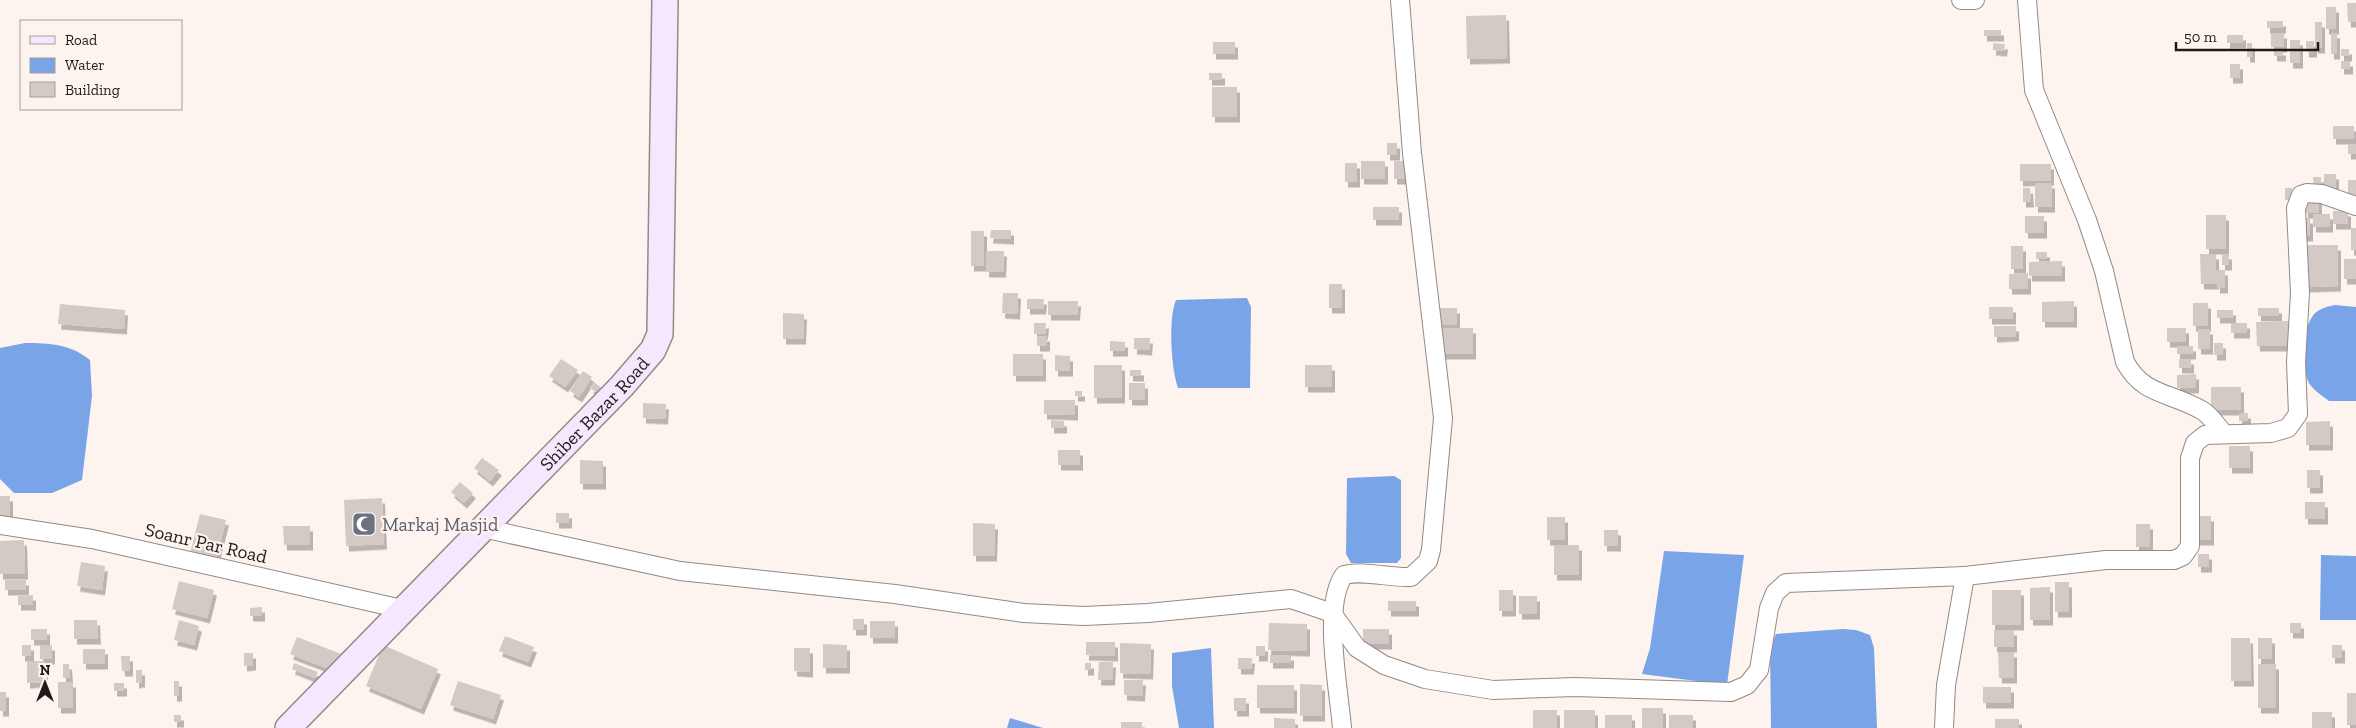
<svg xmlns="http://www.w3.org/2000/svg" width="2356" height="728" font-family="'Zilla Slab',serif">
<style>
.water{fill:#7aa4e8}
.building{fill:#d3cac5;filter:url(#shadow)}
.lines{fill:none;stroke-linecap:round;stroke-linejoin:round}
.street-casing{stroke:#928a85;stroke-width:20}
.secondary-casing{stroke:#928a85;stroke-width:28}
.street{stroke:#fff;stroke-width:18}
.secondary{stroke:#f5e7fe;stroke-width:25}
.labels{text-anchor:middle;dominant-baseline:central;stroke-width:4.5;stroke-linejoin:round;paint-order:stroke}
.street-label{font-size:19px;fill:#1e1b19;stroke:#fdf4ef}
.worship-label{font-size:19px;fill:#5b616d;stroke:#fdf4ef;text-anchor:start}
</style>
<defs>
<filter id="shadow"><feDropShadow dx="3" dy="5.5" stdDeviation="0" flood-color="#0004"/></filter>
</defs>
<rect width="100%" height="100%" fill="#fdf4ef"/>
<g class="water">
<path d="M1247,298L1251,307L1250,388H1178C1171,369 1168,318 1176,300Z"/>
<path d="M2335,305L2356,307V401H2329C2323,396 2316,392 2311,386C2300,372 2302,331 2312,317C2317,309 2326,307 2335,305Z"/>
<path d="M25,343C50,343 70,344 90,360L92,396L82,480L52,493H14L0,479V348Z"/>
<path d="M1394,476L1401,480V558L1397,563H1351L1346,554L1347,478Z"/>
<path d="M1664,551L1744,555L1727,685L1642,674L1650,648Z"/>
<path d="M2321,555L2356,556V620H2320Z"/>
<path d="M1843,629L1856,630L1870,635L1874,648L1877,728H1771L1770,648L1776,634Z"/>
<path d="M1211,648L1214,728H1179L1172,686V653Z"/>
<path d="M1010,718L1043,728H1007Z"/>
</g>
<g class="building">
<path d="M2347,3H2356V22H2348Z"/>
<rect x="2326" y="7" width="10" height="22"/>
<path d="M1506,15L1507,58L1467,59L1466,16Z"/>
<rect x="2267" y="21" width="16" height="7"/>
<rect x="2315" y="22" width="7" height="26"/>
<rect x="1984" y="30" width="17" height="6"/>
<rect x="2271" y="33" width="13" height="14"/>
<rect x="2331" y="33" width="6" height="21"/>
<rect x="2227" y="35" width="16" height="8"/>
<rect x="2290" y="40" width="10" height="23"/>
<rect x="2306" y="41" width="8" height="11"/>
<rect x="1213" y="42" width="22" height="12"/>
<path d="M1993,43L2005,44L2004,51L1993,50Z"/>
<rect x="2247" y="43" width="5" height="14"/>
<rect x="2341" y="49" width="8" height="7"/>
<rect x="2274" y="50" width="9" height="6"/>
<rect x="2341" y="61" width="9" height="8"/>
<rect x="2230" y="64" width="10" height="14"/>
<rect x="1209" y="73" width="13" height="7"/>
<rect x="1212" y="87" width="25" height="30"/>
<rect x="2333" y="126" width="21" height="13"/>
<rect x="1387" y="143" width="10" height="12"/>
<rect x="2348" y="144" width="8" height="10"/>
<rect x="1361" y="161" width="24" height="18"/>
<rect x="1394" y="161" width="12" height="18"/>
<rect x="1345" y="163" width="12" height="19"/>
<path d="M2020,164H2051V180L2020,181Z"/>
<rect x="2324" y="174" width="12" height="15"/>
<path d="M2313,177H2321V189H2314Z"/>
<rect x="2348" y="180" width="8" height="19"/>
<rect x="2035" y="183" width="17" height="24"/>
<path d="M2023,188H2030L2031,202H2023Z"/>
<rect x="2285" y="188" width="7" height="12"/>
<path d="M2319,195V213H2305V196Z"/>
<rect x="1373" y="207" width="26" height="13"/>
<rect x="2333" y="211" width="15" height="13"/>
<rect x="2313" y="214" width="17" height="13"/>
<rect x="2206" y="215" width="20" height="34"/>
<rect x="2025" y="216" width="19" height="17"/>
<rect x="2303" y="218" width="7" height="18"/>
<rect x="2351" y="228" width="5" height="22"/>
<path d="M991,230H1011V239L990,238Z"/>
<rect x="971" y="231" width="13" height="35"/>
<path d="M2307,245H2338V286L2307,287Z"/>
<rect x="2011" y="246" width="12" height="23"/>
<path d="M987,251H1004L1003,272H986Z"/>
<rect x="2036" y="252" width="11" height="7"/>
<path d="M2200,254H2216V270H2225V288H2217V275L2216,284H2201Z"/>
<rect x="2222" y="254" width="7" height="11"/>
<rect x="2344" y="259" width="12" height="20"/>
<path d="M2062,261V276H2029V262Z"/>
<path d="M2028,273V289H2009V274Z"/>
<rect x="1329" y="284" width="13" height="24"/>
<path d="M1003,293H1018L1017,314L1002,313Z"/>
<path d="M1027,299H1044L1043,309H1027Z"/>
<path d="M1048,301H1078L1077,315H1048Z"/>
<path d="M2074,301V322H2042V302Z"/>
<rect x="2193" y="303" width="15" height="23"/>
<path d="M60,304L125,310L124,329L58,324Z"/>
<rect x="1989" y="307" width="24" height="12"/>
<rect x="1437" y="308" width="20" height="17"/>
<rect x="2258" y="308" width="21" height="8"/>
<rect x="2217" y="310" width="16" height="8"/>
<path d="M783,313L804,314L803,339H783Z"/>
<path d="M2290,321V346H2257L2256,322Z"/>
<path d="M1034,323H1046L1045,334H1034Z"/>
<rect x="2231" y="323" width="16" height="10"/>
<path d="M1994,326H2016V336L1994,337Z"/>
<rect x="1439" y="328" width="34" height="26"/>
<rect x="2167" y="328" width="19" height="14"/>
<rect x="2198" y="329" width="12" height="20"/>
<rect x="1037" y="336" width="10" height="10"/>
<path d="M1134,338H1150L1149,350L1134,349Z"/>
<path d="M1110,341L1125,342V351H1110Z"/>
<rect x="2214" y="343" width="9" height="12"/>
<rect x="2177" y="346" width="16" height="8"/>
<rect x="1013" y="354" width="30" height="22"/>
<path d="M1055,355L1070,356V371H1055Z"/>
<path d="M561,359L578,370L565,387L549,376Z"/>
<rect x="2179" y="359" width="12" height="9"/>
<rect x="1094" y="365" width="28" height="33"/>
<rect x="1305" y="365" width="27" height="22"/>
<rect x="1130" y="370" width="11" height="6"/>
<path d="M583,371L592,377L579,397L570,391Z"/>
<path d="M2196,374V388H2177V375Z"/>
<path d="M594,382L603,389L599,394L590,388Z"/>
<rect x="1129" y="383" width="16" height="17"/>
<rect x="2211" y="387" width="30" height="23"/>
<rect x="1075" y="391" width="7" height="5"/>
<path d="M1044,400H1075V415L1044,414Z"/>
<path d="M643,403L666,404L665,419L643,418Z"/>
<rect x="2239" y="413" width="9" height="8"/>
<path d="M1051,420L1064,421V428H1051Z"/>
<path d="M2330,421V445H2306V422Z"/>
<rect x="2229" y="446" width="21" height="22"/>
<rect x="1058" y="450" width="22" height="15"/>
<path d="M482,458L499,470L490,481L474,468Z"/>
<path d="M580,460L603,461V484H580Z"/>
<rect x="2307" y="470" width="13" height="18"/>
<path d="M460,482L473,493L464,503L451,492Z"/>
<rect x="0" y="496" width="10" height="23"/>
<path d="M382,498L384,544L346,546L344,500Z"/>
<rect x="2305" y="502" width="20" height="17"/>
<rect x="556" y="513" width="13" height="10"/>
<path d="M200,514L226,520L215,564L189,558Z"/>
<rect x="2196" y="516" width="15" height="24"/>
<rect x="1547" y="517" width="18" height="23"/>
<path d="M973,523L995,524L994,556H973Z"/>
<rect x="2136" y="524" width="14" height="23"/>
<path d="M283,526H310V545H284Z"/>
<rect x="1604" y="530" width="14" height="16"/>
<path d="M24,540L25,574H0V541Z"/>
<rect x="1554" y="545" width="25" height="30"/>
<rect x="2198" y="554" width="11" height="13"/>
<path d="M81,562L105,566L102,590L77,586Z"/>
<rect x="5" y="580" width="21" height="10"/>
<path d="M179,581L214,590L207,618L172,609Z"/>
<rect x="2055" y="582" width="14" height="30"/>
<path d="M2050,587V620H2030V588Z"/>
<rect x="1499" y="590" width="14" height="21"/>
<rect x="1992" y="590" width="29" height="35"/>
<path d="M33,595V605H18V596Z"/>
<rect x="1519" y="596" width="18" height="18"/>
<rect x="1388" y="601" width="28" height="10"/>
<path d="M262,607V616H250V608Z"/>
<rect x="853" y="619" width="11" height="11"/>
<path d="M74,620H97L98,639H74Z"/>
<path d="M179,620L199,626L194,645L174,640Z"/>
<rect x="870" y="621" width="25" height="17"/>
<path d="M1269,623L1307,624V651L1268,650Z"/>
<rect x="2290" y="623" width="11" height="10"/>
<rect x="31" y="629" width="16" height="11"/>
<rect x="1363" y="629" width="26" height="15"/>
<rect x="1994" y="630" width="20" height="17"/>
<path d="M505,636L534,647L528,662L499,651Z"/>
<path d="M297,637L344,655L337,672L290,654Z"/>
<path d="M2231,638H2250L2251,681H2231Z"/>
<rect x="2258" y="638" width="14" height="21"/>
<path d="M1086,642H1115V656L1086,655Z"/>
<path d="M1120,643L1151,644L1150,674L1120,673Z"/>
<path d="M823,644L847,645V668H823Z"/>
<rect x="22" y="645" width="9" height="11"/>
<rect x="40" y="645" width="12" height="14"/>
<path d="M383,645L438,669L421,709L366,686Z"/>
<rect x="2332" y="645" width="10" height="13"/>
<rect x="1256" y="646" width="9" height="10"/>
<path d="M794,648H810V672L794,671Z"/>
<rect x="83" y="649" width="22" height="15"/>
<path d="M1998,652H2014V678H1999Z"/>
<path d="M244,653H253V665L244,666Z"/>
<rect x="1270" y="655" width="21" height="8"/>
<path d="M121,656H130V671H122Z"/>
<path d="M1238,658H1252L1251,669H1238Z"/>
<path d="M27,661H45V682L27,683Z"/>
<path d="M1099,662H1113L1112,680H1098Z"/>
<path d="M294,663L318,672L315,678L292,669Z"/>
<rect x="1085" y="663" width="6" height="7"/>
<path d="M63,664H69L70,678H63Z"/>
<rect x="2258" y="664" width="18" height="44"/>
<path d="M136,670H142V682L136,683Z"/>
<path d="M1124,680H1143L1142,696L1124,695Z"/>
<rect x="174" y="681" width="5" height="15"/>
<path d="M458,681L501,695L493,719L450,705Z"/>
<rect x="58" y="682" width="15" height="26"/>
<rect x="114" y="683" width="10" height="8"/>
<path d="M1300,684L1322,685V716H1300Z"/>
<rect x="1257" y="685" width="37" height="23"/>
<rect x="1983" y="687" width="28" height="16"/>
<rect x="0" y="692" width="6" height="19"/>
<rect x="2347" y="693" width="9" height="32"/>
<rect x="1234" y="698" width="12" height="13"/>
<rect x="1642" y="708" width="21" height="20"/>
<rect x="1533" y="710" width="24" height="18"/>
<rect x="1564" y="710" width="31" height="18"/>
<rect x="2312" y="712" width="20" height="16"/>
<rect x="174" y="715" width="7" height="7"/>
<rect x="1605" y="715" width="27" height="13"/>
<rect x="1669" y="715" width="24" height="13"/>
<path d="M1274,718L1295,719V728H1274Z"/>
<rect x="1995" y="719" width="24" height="9"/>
<rect x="1121" y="722" width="21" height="6"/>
</g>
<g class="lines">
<g class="street-casing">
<g id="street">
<path d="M1961,0H1975"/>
<path d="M2027,0L2034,90L2087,220L2104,271L2125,362C2144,397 2172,392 2203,411C2211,416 2218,427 2224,434"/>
<path d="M0,525L92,539L402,609"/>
<path d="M482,528L680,571L895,594L1024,613L1084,616L1148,613L1291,599L1332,613L1357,648L1384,665L1425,679L1493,690L1575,687L1731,692L1747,685L1759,670L1769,608L1775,593L1786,583L1965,576"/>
<path d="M1342,728C1339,690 1322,606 1344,575C1366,570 1388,578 1411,577L1428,561L1431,550L1443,418L1412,153L1400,0"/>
<path d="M1944,728L1946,685L1965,576L2106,560H2174L2183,556L2190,546V458L2195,443L2205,435L2271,433L2288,428L2298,414L2296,362L2300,293L2296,208L2301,195L2307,193L2322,194L2356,206"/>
</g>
</g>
<g class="secondary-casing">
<g id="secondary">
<path id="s1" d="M288,728L622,386L653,350L660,334L665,0"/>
</g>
</g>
<use href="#street" class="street"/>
<use href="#secondary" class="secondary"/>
</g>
<defs>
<g id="mosque-square" transform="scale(1.25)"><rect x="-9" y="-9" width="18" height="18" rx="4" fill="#6b7280" stroke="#fdf4ef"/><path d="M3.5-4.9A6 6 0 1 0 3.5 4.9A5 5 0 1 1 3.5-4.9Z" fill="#fff"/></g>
</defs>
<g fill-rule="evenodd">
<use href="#mosque-square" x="364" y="524"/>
</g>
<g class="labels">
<g class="street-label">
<text stroke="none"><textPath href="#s1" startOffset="439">Shiber Bazar Road</textPath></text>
<text transform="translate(206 543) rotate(13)">Soanr Par Road</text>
</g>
<g class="worship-label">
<text x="382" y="524">Markaj Masjid</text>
</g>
</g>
<rect x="20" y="20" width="162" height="90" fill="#fdf4ef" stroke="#a49d99"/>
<rect x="30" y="36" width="25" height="8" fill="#f5e7fe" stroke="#a49d99"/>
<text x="65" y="45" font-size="15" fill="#1e1b19">Road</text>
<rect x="30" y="58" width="25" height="15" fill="#7aa4e8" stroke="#a49d99"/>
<text x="65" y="70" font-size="15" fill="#1e1b19">Water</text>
<rect x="30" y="82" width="25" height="15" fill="#d3cac5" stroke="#a49d99"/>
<text x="65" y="95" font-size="15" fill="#1e1b19">Building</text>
<g transform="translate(45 683)" stroke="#fdf4ef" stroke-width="4" paint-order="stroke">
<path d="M0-4L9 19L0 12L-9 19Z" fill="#1e1b19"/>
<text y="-8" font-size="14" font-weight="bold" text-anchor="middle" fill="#1e1b19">N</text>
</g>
<path d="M2176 42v8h142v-8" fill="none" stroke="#1e1b19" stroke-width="2.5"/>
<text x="2184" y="42" font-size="15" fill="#1e1b19" stroke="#fdf4ef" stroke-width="4" paint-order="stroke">50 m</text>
</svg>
